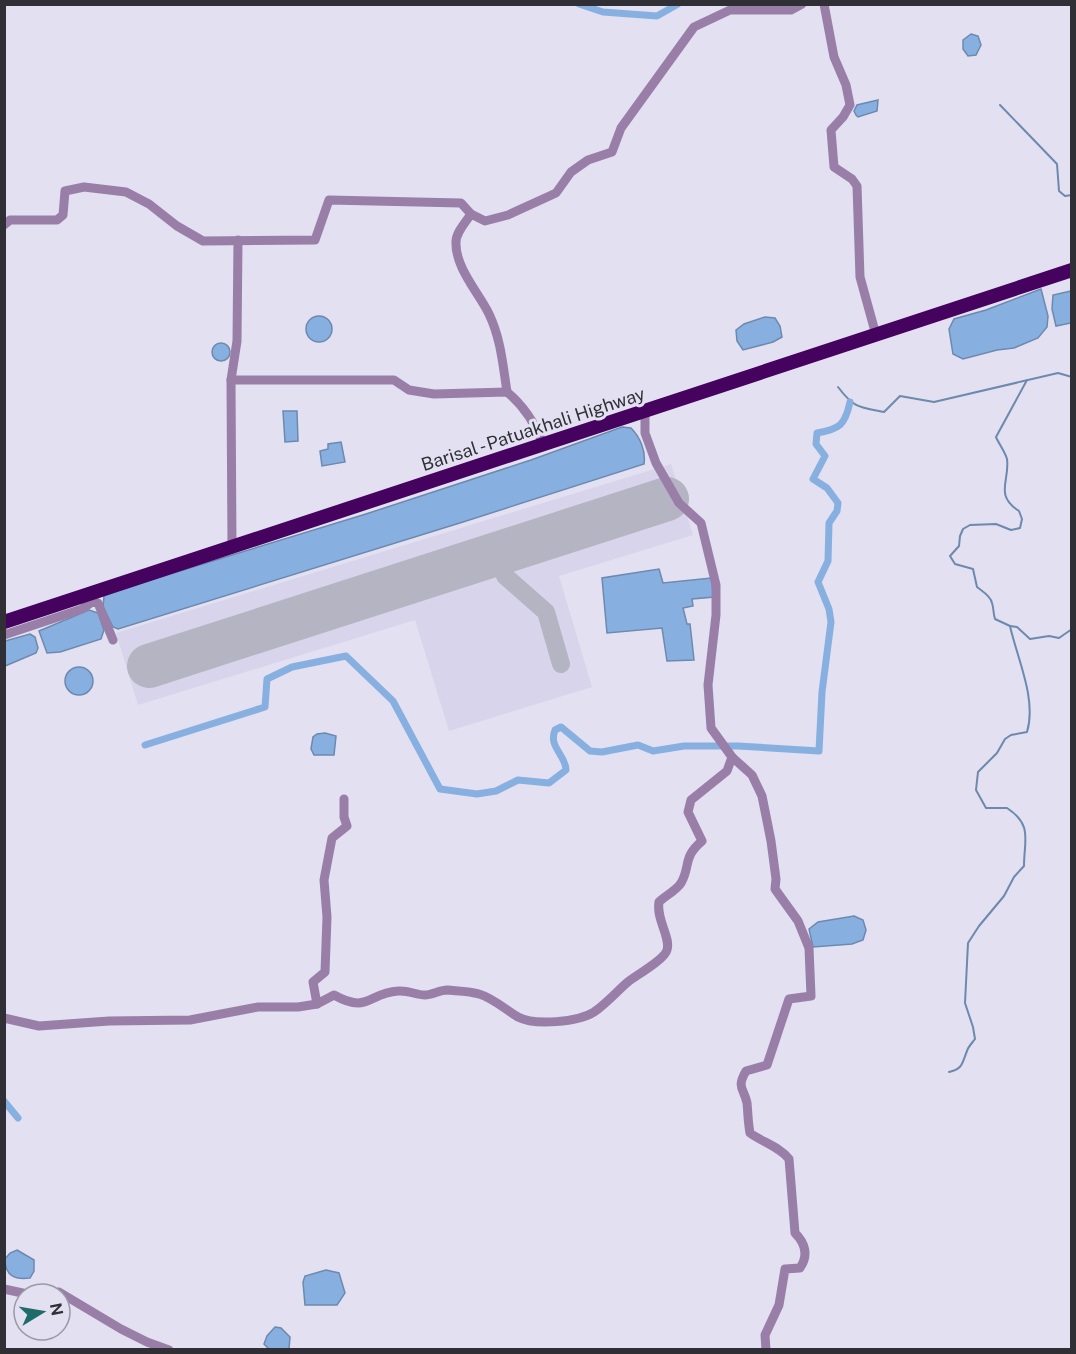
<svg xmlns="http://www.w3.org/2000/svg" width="1076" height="1354" font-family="'Public Sans',sans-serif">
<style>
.built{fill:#d8d4eb}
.water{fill:#87b0e1;stroke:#6d89ae;stroke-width:1.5}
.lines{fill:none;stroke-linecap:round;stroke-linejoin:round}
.stream{stroke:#6d89ae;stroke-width:2}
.canal{stroke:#87b0e1;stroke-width:7}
.taxiway{stroke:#b5b4c2;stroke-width:18}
.runway{stroke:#b5b4c2;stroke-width:44}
.minor{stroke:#997fa7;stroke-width:9}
.highway{stroke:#45025e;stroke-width:14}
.labels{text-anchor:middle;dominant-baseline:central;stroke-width:6;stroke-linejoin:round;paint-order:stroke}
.street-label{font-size:18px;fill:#302f36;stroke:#e2e0f1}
</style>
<rect width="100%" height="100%" fill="#e2e0f1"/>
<path class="built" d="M671,464L693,535L559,576L592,687L449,731L415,620L138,705L116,633Z"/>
<g class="water">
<path d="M971,34L978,36L981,45L976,55L968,56L963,49V40Z"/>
<path d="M878,100L877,111L858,117L856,115L854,111L857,105Z"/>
<path d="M1041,289L1048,316L1047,327L1038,338L1014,348L997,350L963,359L953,354L949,329L954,319L986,310Z"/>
<path d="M1071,291V323L1056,326L1052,309L1053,295Z"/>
<circle cx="319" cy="329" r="13"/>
<path d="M765,317L775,318L780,326L782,337L773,342L743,350L737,341L736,330L744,324Z"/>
<circle cx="221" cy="352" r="9"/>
<path d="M283,411H297L298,441L285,442Z"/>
<path d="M622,427L631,428C640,437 646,451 644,464L463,522L118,629L113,627L103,607L104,596L108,593L366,514L531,460Z"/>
<path d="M341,442L345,462L322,466L320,451L328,449V444Z"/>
<path d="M659,569L663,583L711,578L714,597L692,599L693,606L683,608L687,624H690L694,660L667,661L662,628L607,633L602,578Z"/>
<path d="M89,610L98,613L104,630L101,639L60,652L47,653L39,631Z"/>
<path d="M30,634L35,637L38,648L36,653L5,666V641Z"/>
<circle cx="79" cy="681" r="14"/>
<path d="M325,733L336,736L334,755H314L311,749L313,737L317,734Z"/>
<path d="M854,916L863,920L866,930L863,940L852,944L813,947L809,929L818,922Z"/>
<path d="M17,1250L34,1260V1271L30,1278C15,1280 5,1276 5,1259L10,1253Z"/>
<path d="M326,1270L339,1273L345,1293L337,1305H305L303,1282L305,1276Z"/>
<path d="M275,1327L281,1328L290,1337L289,1349H269L264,1344L267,1336Z"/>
</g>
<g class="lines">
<g class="stream">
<path d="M1000,105L1057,164L1059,191L1065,196L1072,195"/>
<path d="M838,387C854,408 858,407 884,412L900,396L934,402L1058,373L1072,377"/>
<path d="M1010,626L1017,627L1030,639L1049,636L1059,638L1072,629"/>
<path d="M949,1072C963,1069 962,1063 967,1051C968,1047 972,1043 975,1039L973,1027L965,1003L968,943L979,926L1004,896L1014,877L1024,866C1024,840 1033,825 1007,808H986L976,790L978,772L997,753L1005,739L1011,735L1027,732C1037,699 1017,658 1010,626L995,619C993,613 994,609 992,603C991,596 982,591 977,587L973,569L955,564L950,556L959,546L960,536L963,529L970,525L996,524L1011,530L1020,528L1022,519L1019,511C994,495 1010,481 1007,459C1005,452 999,444 996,437L1027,380"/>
</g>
<g class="canal">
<path d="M579,4L603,12L657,16L678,4"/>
<path d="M145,745L265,707L267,679L292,667L346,656L393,701L440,789L477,794L496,791L518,780L549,783L566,770C566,755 548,747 555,730L561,727L590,751L602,752L638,745L653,751L684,746H738L819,751L822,692L831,622L829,609L818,582L828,561L829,523L837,511L838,503L827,488L813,479L825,456L816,444L817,433C840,429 845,425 850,402"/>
<path d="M4,1101L18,1118"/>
</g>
<path class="taxiway" d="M498,553L505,576L546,612L561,664"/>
<path class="runway" d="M149,666L667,499"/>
<g class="minor">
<path d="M824,4L834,57L846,85L850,105L843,117L831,130L834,167L852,179L857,186L860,277L876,335"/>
<path d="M471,214C466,222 456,232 456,242C455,268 479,293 489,314C501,339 503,366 507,392"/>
<path d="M4,225L10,220H57L63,215L65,191L84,187L126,192L149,204L177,226L203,241L315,240L329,200L461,203L471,214L485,221L508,215L556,193L571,172L588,160L612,152L621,128L694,27L730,10H791L802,4"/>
<path d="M231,380H394L409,390L434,394L507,392C524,406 535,423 543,444"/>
<path d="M645,412V433L656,463L679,503L701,523L716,585V615L708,685L711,728L732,757L752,775L762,796L771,841L776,879L775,889L798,921L809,948L811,996L789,999L767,1065L746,1071C736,1088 744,1088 747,1103C748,1113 748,1123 750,1133C762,1142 780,1147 789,1159L795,1233C805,1243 809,1255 800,1268L785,1269L779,1305L765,1335L766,1350"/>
<path d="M232,548L231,380L237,341L238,240"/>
<path d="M4,635L82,609L92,602L98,603L113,640"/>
<path d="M344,799V817L347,826L332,838L324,880L327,917L325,972L313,982L317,1004L334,995C368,1014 368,993 398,991C408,990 416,995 425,995C432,995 440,990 447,990C457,991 470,991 479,994C493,998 506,1010 518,1017C535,1026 578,1022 594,1012C607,1003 617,991 629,981C637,975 665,959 667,950C671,937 656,920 659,902C665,896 677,890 681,883C691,866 682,858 702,841L688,812L691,800L727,771L732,757"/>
<path d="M4,1018L39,1026L109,1021L190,1020L258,1007H298L317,1004"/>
<path d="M4,1289L27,1294"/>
<path d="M39,1294L59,1292L121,1329L147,1342L169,1350"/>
</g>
<path class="highway" d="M4,622L1072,270"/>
</g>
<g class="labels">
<g class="street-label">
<text transform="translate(533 429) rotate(-18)">Barisal - Patuakhali Highway</text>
</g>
</g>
<rect width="1076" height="1354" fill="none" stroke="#302f36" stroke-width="12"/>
<g transform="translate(42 1312) rotate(79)"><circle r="28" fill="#e2e0f1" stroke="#9b99a6" stroke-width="1.5"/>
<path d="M0-4.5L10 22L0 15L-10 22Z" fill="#1e6b6a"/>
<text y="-9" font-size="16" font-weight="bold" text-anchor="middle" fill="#302f36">N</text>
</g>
</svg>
